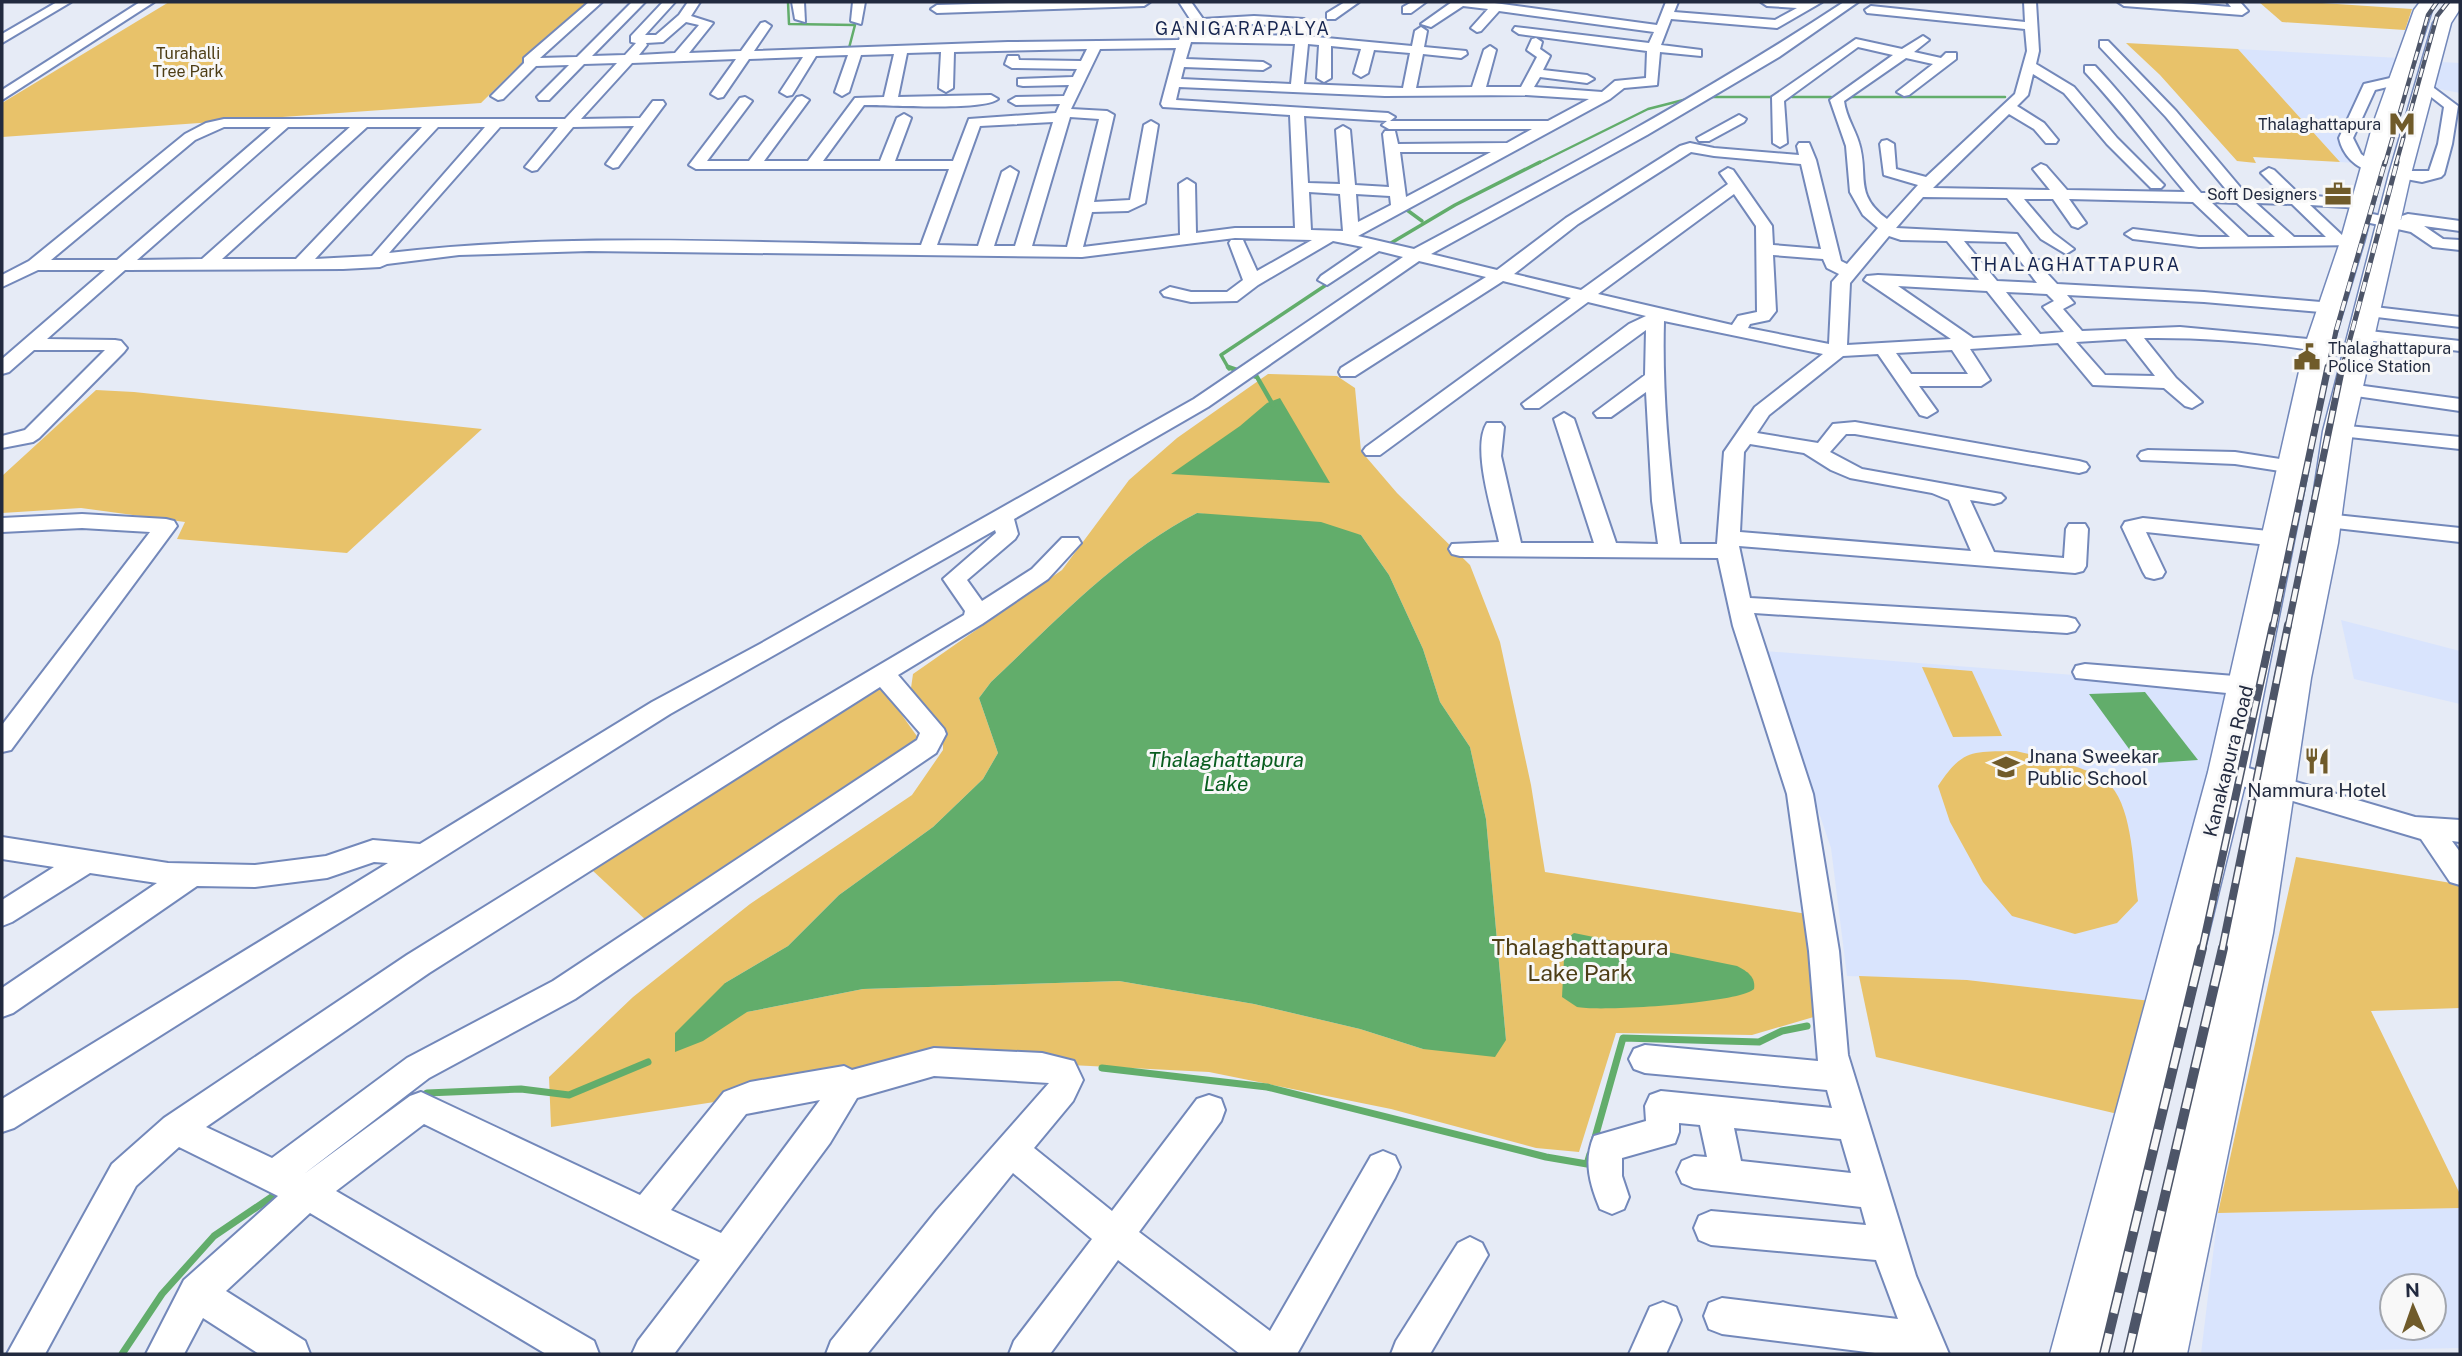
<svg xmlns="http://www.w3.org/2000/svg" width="2462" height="1356" font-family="'Public Sans',sans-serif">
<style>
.built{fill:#d9e4fd;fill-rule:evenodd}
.green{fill:#e8c26a;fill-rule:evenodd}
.water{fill:#62ad6b}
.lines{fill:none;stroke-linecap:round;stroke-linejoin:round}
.stream-far3{stroke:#62ad6b;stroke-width:2.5}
.stream-far2{stroke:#62ad6b;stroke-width:3.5}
.stream-far1{stroke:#62ad6b;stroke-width:4.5}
.stream{stroke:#62ad6b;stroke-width:7}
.minor-casing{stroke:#7388ba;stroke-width:4}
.highway-casing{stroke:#7388ba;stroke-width:3}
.minor{fill:#fff;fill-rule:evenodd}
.highway{fill:#fff;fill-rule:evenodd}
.rail-far4-casing{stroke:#4d5568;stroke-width:4.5}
.rail-far3-casing{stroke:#4d5568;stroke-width:5}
.rail-far2-casing{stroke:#4d5568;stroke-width:7}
.rail-far1-casing{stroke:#4d5568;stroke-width:8}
.rail-casing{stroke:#4d5568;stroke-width:10}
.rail-far4{stroke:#f8f8f8;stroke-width:2.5;stroke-dasharray:9;stroke-linecap:butt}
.rail-far3{stroke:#f8f8f8;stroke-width:3.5;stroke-dasharray:10;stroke-linecap:butt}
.rail-far2{stroke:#f8f8f8;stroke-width:4.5;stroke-dasharray:13;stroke-linecap:butt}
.rail-far1{stroke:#f8f8f8;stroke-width:5;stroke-dasharray:17;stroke-linecap:butt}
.rail{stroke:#f8f8f8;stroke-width:7;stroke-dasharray:21;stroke-linecap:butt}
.labels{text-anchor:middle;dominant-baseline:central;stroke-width:6;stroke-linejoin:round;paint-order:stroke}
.far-park-label{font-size:16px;fill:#4e3e16;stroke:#f8f8f8}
.far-poi-label{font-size:16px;fill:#222a3f;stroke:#f8f8f8;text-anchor:end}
.far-neighbourhood-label{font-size:18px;letter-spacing:2px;fill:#172650;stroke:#f8f8f8}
.poi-label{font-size:19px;fill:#222a3f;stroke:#f8f8f8;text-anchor:start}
.street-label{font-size:19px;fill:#222a3f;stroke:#f8f8f8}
.water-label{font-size:21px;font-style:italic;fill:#085d1f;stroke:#f8f8f8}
.near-park-label{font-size:23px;fill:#4e3e16;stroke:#f8f8f8}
</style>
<rect width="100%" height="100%" fill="#e6ebf6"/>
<g class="built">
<path d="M2238,49L2399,58L2391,78L2361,85L2339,143L2355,163L2340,162Z"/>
<path d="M2441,62L2460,63V93L2434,88Z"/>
<path d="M2341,620L2460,651V704L2354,679Z"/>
<path d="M1764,651L2228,687L2151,1001L1967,980L1847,976L1831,848Z"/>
<path d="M2460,1208V1348L2201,1354L2218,1213ZM2392,1286H2434V1328H2392Z"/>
</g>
<g class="green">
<path d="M169,2H591L554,31L481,103L2,137V103Z"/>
<path d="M2259,2H2307L2412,9L2405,30L2282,22Z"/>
<path d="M2126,43L2238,49L2340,162L2253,157L2256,163L2237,161L2160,75Z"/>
<path d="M1268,374L1337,376L1355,388L1361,451L1397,493L1470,565L1500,642L1531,785L1545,872L1807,914L1817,1016L1752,1035L1616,1033L1579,1152L1536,1148L1391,1109L1209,1072L933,1058L721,1101L551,1127L549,1077L633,997L750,904L912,795L943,750V732L911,688L913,674L1062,570L1129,480L1177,438ZM1197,513L1361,535L1389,575L1423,649L1440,702L1470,747L1486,819L1506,1040L1423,1049L1360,1029L1254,1004L1119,981L863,989L747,1012L725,983L788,946L839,895L933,827L983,779L998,753L979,698L991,682C1055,622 1119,553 1197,513Z"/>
<path d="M96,390L134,392L482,429L347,553L177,539L185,522L81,508L2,513V476Z"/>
<path d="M1922,667L1972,671L2002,736L1953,737Z"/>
<path d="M880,684L921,742L649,923L592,870Z"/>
<path d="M2016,751C2040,757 2095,767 2111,786C2133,811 2133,868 2138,901L2117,923L2075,934L2012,916L1983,882L1950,822L1938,786C1963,748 1973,752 2016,751Z"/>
<path d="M2296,857L2457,884L2460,889V1008L2371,1011L2460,1194V1208L2218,1213Z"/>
<path d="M1859,976L1967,980L2151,1001L2122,1115L1876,1057Z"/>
</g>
<g class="water">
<path d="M1280,398L1330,483L1171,474L1240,426L1267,403Z"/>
<path d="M1197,513L1321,522L1361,535L1389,575L1423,649L1440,702L1470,747L1486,819L1506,1040L1495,1057L1423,1049L1360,1029L1254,1004L1119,981L863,989L747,1012L703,1041L675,1052V1033L725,983L788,946L839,895L933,827L983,779L998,753L979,698L991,682C1055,622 1119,553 1197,513Z"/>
<path d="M2145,692L2198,760L2140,764L2089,694Z"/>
<path d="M1574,933L1737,966C1747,971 1756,977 1754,989C1741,1003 1599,1012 1577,1007L1562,997L1565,940Z"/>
</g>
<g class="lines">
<g class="stream-far3">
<path d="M788,2L789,24L855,25L849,48"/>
<path d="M1705,97H1772"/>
<path d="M1792,97H1831"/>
<path d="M1851,97H2005"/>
<path d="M1537,164L1648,109L1695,97"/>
</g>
<g class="stream-far2">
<path d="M1407,210L1422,221"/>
<path d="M1391,243L1455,205L1540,162"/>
<path d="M1229,369L1221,355L1332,281"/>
</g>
<path class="stream-far1" d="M1228,367L1257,377L1273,405"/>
<g class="stream">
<path d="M1102,1068L1267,1087L1546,1157L1587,1164L1590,1154"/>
<path d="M421,1097L427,1093L521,1089L569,1095L648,1062"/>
<path d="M1594,1141L1623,1038L1759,1042L1782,1031L1807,1026"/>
<path d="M122,1354L162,1294L214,1236L279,1192"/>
</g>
<g class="minor-casing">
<g id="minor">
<path d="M57,2H71L2,43V34Z"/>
<path d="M140,2H154L2,100V90Z"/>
<path d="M589,2H602L540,58L577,57L632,2H645L592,56L625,55L636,43L631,42V36L663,2H675L645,35H656L679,15L688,2H700L691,16L713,23L689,53L741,51L761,23L765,22L771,26L754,51L1008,42L1179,40L1183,29L1192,22L1179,2H1191L1203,19L1254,16L1304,19L1310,26L1305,36L1412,46L1415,31L1421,27L1427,31L1424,47L1466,51L1467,54L1461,58L1423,54L1416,88L1472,87L1484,50L1490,46L1496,50L1486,87H1521L1537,57L1527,50L1532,39L1536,38L1542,42L1540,49L1550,56L1543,70L1587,75L1594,79L1587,83L1540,77L1534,87L1602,92L1615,81L1646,78L1647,51L1519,34L1513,30L1515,27L1649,43L1654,32L1499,11L1481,31L1477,32L1471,28L1488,9L1463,6L1431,27L1421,24L1452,2H1487L1657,25L1666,2H1678L1674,12L1775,20L1797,8L1767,6L1761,2H1822L1777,28L1671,19L1661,45L1701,50V56L1660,52L1657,85L1624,88L1610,99L1358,236L1414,249C1560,171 1706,93 1844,2H1858L1779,57L1647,135L1431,254L1497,270L1566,218L1680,146L1690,143L1714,148L1799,155L1797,146L1799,143H1809L1816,160L1841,261L1847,264L1878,228L1863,215L1850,192L1846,146L1830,100L1893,55L1858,47L1784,101L1787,143L1780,147L1773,143L1772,97L1856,39L1902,49L1923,36L1929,40L1914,52L1941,58L1946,53H1956V59L1909,95L1904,96L1897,92L1933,64L1906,58L1844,101C1846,117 1855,129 1859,143C1869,175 1853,194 1887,219L1918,185L1884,175L1880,144L1882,141L1887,140L1894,144L1896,169L1926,177L2015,94L2027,51L2025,29L1867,13L1865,10L1871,6L2025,22L2024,2H2036L2039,51L2036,64L2074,87L2117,138L2164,185L2161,188H2151L2107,144L2064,93L2033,74L2028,95L2017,106L2044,123L2058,140L2056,143H2046L2034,129L2009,114L1933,188L2050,190L2033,169L2041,164L2046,166L2067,190L2185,192C2151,152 2121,110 2085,72V66H2095C2133,106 2165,151 2201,193H2229L2166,117L2100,47V41H2108L2176,111L2245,193L2282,194L2261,173L2269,168L2274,170L2300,195L2369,200L2371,203L2363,208L2310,205L2344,237L2358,239L2360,242L2358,245L2199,247L2133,239L2125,234L2133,229L2199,237H2230L2193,202L2069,199L2086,223L2078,228L2072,226L2053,199H2024L2053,233L2074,249L2066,254L2041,239L2007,198L1923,197L1896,228L2017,234L2035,260L2065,261L2067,265L2065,269L2044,270L2057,284L2204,292L2332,303L2341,308L2332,313L2204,302L2067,295L2074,303L2063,309L2082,331L2180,327L2319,340L2363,348L2365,352L2356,358C2287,344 2214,337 2144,338L2176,378L2202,402L2192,408L2185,406L2164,388L2093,385L2058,343L1970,349L1990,380L1981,386H1919L1937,411L1927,417L1920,415L1878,354L1843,356L1769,415L1757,433L1818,443L1833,424L1855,422L2079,461L2086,463L2089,467L2086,471L2079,473L1855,434H1846L1830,452L1862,469L2001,494L2005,498L2001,502L1994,504L1970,500L1994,552L2064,558L2066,529L2069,524H2085L2088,529L2086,566L2083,571L2075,573L1739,546L1750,598L2067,617L2075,619L2079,625L2075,631L2067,633L1754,613L1813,794L1839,951L1848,1055L1916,1276L1949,1354H1883L1722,1334L1709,1329L1704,1316L1709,1303L1722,1298L1898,1319L1876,1260L1711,1245L1699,1240L1694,1228L1699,1216L1711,1211L1866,1225L1861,1207L1694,1188L1682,1183L1677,1172L1682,1161L1694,1156L1707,1157L1700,1125L1679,1123V1132L1675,1143L1622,1158V1176L1629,1197L1624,1209L1612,1214L1600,1209C1590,1185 1583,1161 1594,1136L1646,1121L1645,1106L1650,1095L1661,1091L1832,1108L1827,1090L1645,1073L1634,1069L1629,1059L1634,1049L1645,1045L1818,1061L1809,951L1787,794L1733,626L1718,558L1460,556L1452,554L1449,549L1452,544L1499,542C1493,513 1471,448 1487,423H1501L1504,427L1501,456L1521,543H1594L1554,419L1564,413L1574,419L1616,543L1658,544L1652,501L1646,392L1611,417H1597L1594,413L1645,375L1646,330L1539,408H1525L1522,404L1629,324L1646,316L1588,302L1380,455H1366L1363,451L1366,447L1571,298L1503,281L1355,376H1341L1339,372L1341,368L1486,277L1419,261L1208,407L1014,519L1018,534L1015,539L967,580L982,601L1032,569L1062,538H1078L1081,543L1048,579L982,624L898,675L944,729L946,734L936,753L575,999L429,1078L304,1174L410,1096L421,1092L640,1195L724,1092L750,1082L844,1066L852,1070L934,1048L1042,1053L1074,1061L1083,1080L1073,1101L1034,1148L1112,1211L1197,1099L1209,1095L1221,1099L1225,1110L1221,1121L1139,1232L1270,1331L1371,1156L1383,1151L1395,1156L1400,1167L1395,1178L1297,1354H1240L1118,1260L1050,1354H1009L1014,1341L1092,1239L1013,1173L867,1354H826L831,1341L937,1210L1049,1083L934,1076L857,1098L830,1143L674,1354H632L638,1341L700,1260L424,1124L336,1191L594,1341L599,1354H546L310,1213L226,1291L305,1341L310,1354H259L203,1318L184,1354H146L184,1280L278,1196L179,1147L136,1186L45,1354H7L112,1164L164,1118L407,955L781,723L964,615L965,611L943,579L996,533L995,530L670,714L14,1128L2,1132V1099L388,863L374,862L327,878L255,887L197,886L13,1013L2,1017V988L157,883L90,873L12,922L2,926V900L54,867L2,859V837L168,863L255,865L326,856L373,840L420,844L652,702L760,644L1194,399L1403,257L1379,251L1327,285L1318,280L1321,276L1363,247L1333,241L1258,285L1237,301L1191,302L1164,296L1161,292L1170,287L1191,292H1227L1243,280L1229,243L1231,240H1243L1257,271L1312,240L1235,238L1082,257L589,251L459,255L387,264L380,267L343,269L125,270L47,339L115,340L121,341L127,348L124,352L39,438L33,442L2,448V436L25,430L105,350H34L9,372L2,374V359L105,270H38L2,287V275L29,261L185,134L206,123L224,119H565L617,63L584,64L549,100H539L537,97L569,65L536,66L503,99L498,100L491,96L524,63V58ZM686,22L699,25L675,53L639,55L647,45L646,43L663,42ZM1254,24L1298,27L1293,36L1193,33L1202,27ZM1191,42L1295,44L1291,84L1181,79L1184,67L1263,70L1270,66L1263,62L1186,59ZM1308,44L1319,45L1317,78L1324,82L1331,78V46L1361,49L1354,73L1361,77L1368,73L1374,50L1410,53L1403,88L1304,84ZM1176,48L1161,104L1163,107L1290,115L1295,228H1235L1196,233L1195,184L1187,179L1179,184L1180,235L1083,247L1092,212L1128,211L1145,203L1158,125L1151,121L1144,125L1130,200L1094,202L1114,115L1107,111L1071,109L1100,49ZM1087,49L1081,61L1019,60L1018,56H1008L1005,64L1012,68L1077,69L1073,77L1018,79V85L1023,86L1069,85L1064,96L1016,97L1009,101L1016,105L1060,104L1056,113L969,119L953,161H895L911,118L904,114L897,118L880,161H823L864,105C888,105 984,111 998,99L991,95L898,97L907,53L941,52L939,88L946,92L953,88L954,52ZM894,54L884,97L855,98L808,161H764L809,100L802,96L797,97L749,161H707L752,101L745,97L740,98L689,165L696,169H949L921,245C744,243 565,232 389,253L500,127H558L525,167L532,171L537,170L573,127L634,126L606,164L613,168L618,167L665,104L663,101H653L640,118L581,119L632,63L736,59L711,94L718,98L723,97L749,59L803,57L780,92L787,96L792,95L816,56L848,55L835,92L842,96L849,92L861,55ZM1179,87L1385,96L1526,95L1589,99L1548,121H1390L1395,117L1388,113L1176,100ZM1304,116L1387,121L1382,125L1389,129H1532L1507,143L1398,144L1395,131H1385L1383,134L1389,187L1355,185L1350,130L1343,126L1336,130L1340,184L1308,183ZM1070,117L1099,119L1067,247L1032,246ZM1053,122L1015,246H994L1018,172L1010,167L1002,172L978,246L937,245L980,126ZM224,127H271L117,260H51L195,140ZM288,127H350L202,259L137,260ZM367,127H422L296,259H222ZM438,127H485L372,256L315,259ZM1400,152H1491L1406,197ZM1691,152L1714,156L1801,164L1821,249L1773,245L1772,226L1733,170L1728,168L1720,173L1728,184L1581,290L1514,274L1578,224ZM1309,192L1340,194L1343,231L1311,230ZM1356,194L1390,196L1391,205L1358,222ZM1734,194L1756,226L1757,312L1738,316L1732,325L1598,294ZM2211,202L2237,203L2275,237H2248ZM2256,203L2292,204L2326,237H2294ZM1889,236L1901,240L1947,241L1979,280L1878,275L1867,276L1864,280L1951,339L1847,345L1850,283ZM1964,241L2006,242L2037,283L1997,281ZM1773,255L1823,259L1827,268L1839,274L1832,282L1829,344L1748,328L1750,324L1769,320L1776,311ZM1898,286L1987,291L2022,335L1973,338ZM2006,292L2047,294L2054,301L2043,307L2064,332L2040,334ZM1664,321L1823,354L1755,407L1724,452L1717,544H1680C1669,470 1662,395 1664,321ZM2126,339L2155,376L2105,375L2076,342ZM1952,350L1968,374H1911L1896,353ZM1750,444L1804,453L1831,470L1850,478L1932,493L1949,500L1971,551L1740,532L1744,452ZM880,687L920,733L917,740L553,981L407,1058L272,1158L206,1127L429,973ZM820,1100L721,1233L671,1210L746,1114ZM1734,1128L1841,1139L1851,1173L1741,1161Z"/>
<path d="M792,2H804L805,22L795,19Z"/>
<path d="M853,2H865L861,24L851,21Z"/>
<path d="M1045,2H1150L1144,6L937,13L931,9L937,5Z"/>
<path d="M1345,2H1359L1335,19H1327V13Z"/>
<path d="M1412,2H1426L1411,13H1403V7Z"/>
<path d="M2118,2H2168L2231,7L2227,2H2240L2248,11L2242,15L2124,6Z"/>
<path d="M2399,76L2404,77V83L2375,90L2353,138L2361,154L2380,168L2373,172C2356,168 2343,156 2339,138L2364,84Z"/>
<path d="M2426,82L2458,106L2452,144L2444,174L2441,177L2422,182L2395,177L2392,174L2395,171H2429L2438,144L2444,107L2421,89V83Z"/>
<path d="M1739,115L1746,119L1744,122L1709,141H1699L1697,138Z"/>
<path d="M2358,211L2401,220L2402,216L2408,214L2460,221V231L2424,226L2443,239L2460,240V250L2433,247L2411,232L2352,219L2350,216L2352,213Z"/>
<path d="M2366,306L2460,317V327L2360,315L2357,311Z"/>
<path d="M2360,330L2460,341V351L2354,339L2351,335Z"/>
<path d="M2349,384L2460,399V411L2342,394L2339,390L2342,386Z"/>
<path d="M2338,425L2460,437V449L2331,435L2328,431L2331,427Z"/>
<path d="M2148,450L2235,452L2293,461L2300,463L2303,467L2300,471L2293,473L2235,464L2141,460L2138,456L2141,452Z"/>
<path d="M82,514L166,519L174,521L177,526L11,750L2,752V725L150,532L82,528L2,532V518Z"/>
<path d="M2326,514L2460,528V542L2318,526L2315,521L2318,516Z"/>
<path d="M2143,518L2278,532L2286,534L2289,539L2286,544L2278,546L2146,532L2165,572L2162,577L2154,579L2146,577L2143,572L2122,527L2125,522Z"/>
<path d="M2085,664L2247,677L2256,680L2259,686L2256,692L2247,695L2076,678L2073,672L2076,666Z"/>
<path d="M2228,762L2415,817L2460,820V842L2452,841L2460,852V885L2450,882L2421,839L2219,779L2215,772L2219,765Z"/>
<path d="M1470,1237L1482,1243L1488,1255L1430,1354H1391L1396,1341L1458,1243Z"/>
<path d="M1663,1302L1676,1307L1681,1320L1666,1354H1629L1650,1307Z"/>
</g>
</g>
<g class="highway-casing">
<g id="highway">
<path d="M2420,2H2438L2432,10L2395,124L2364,242L2333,345L2248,772L2106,1354H2050L2208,772L2305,345L2340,242L2373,124L2414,10Z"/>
<path d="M2447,2H2460V9L2451,23L2411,174L2353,431L2338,543L2311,678L2273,933L2187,1354H2131L2229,933L2275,678L2306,543L2323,431L2389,174L2433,23Z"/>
</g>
</g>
<use href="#minor" class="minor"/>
<use href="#highway" class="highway"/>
<g class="rail-far4-casing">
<g id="rail-far4">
<path d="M2385,164L2428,15L2437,2"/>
<path d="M2396,164L2437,16L2448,2"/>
</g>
</g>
<g class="rail-far3-casing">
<g id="rail-far3">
<path d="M2328,369L2336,331L2385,162"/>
<path d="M2342,369L2397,162"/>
</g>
</g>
<g class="rail-far2-casing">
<g id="rail-far2">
<path d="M2273,627L2328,367"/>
<path d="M2288,627L2342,367"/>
</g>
</g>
<g class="rail-far1-casing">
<g id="rail-far1">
<path d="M2202,950L2273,625"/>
<path d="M2222,950L2288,625"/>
</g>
</g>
<g class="rail-casing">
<g id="rail">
<path d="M2104,1354L2202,948"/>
<path d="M2128,1354L2223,948"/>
</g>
</g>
<use href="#rail-far4" class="rail-far4"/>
<use href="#rail-far3" class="rail-far3"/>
<use href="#rail-far2" class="rail-far2"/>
<use href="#rail-far1" class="rail-far1"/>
<use href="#rail" class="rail"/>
</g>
<defs>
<g id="metro-bare" transform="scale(2.1)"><path d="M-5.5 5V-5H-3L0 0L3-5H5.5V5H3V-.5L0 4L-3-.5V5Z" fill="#705b2a" stroke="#f8f8f8" stroke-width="2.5" paint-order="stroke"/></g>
<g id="office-bare" transform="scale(2.1)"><path d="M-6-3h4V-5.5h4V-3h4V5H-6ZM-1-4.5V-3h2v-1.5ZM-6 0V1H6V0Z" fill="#705b2a" stroke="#f8f8f8" stroke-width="2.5" paint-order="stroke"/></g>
<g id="civic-bare" transform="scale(2.1)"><path d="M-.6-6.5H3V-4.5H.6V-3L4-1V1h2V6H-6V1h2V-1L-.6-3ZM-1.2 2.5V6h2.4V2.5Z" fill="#705b2a" stroke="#f8f8f8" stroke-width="2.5" paint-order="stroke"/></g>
<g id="restaurant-bare" transform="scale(2.1)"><path d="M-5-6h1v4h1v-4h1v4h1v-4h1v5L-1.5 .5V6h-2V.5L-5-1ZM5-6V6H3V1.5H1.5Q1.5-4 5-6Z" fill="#705b2a" stroke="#f8f8f8" stroke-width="2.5" paint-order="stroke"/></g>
<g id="school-bare" transform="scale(2.1)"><path d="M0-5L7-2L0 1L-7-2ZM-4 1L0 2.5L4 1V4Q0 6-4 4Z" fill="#705b2a" stroke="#f8f8f8" stroke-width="2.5" paint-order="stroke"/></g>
</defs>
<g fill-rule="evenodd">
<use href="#metro-bare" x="2402" y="124"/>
<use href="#office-bare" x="2338" y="194"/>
<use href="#civic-bare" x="2307" y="357"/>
<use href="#restaurant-bare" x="2317" y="761"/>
<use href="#school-bare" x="2006" y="767"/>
</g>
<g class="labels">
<g class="far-park-label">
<text x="188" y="53">Turahalli<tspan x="188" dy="18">Tree Park</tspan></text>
</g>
<g class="far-poi-label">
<text x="2381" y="124">Thalaghattapura</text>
<text x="2317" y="194">Soft Designers</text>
<text x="2328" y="348" text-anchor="start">Thalaghattapura<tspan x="2328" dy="18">Police Station</tspan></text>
</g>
<g class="far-neighbourhood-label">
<text x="1243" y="28">GANIGARAPALYA</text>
<text x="2076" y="264">THALAGHATTAPURA</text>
</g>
<g class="poi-label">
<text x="2027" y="756">Jnana Sweekar<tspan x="2027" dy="22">Public School</tspan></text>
<text x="2317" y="790" text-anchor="middle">Nammura Hotel</text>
</g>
<g class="street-label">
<text transform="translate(2228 761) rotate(-76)">Kanakapura Road</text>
</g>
<g class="water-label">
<text x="1226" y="759">Thalaghattapura<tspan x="1226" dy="24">Lake</tspan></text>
</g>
<g class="near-park-label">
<text x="1580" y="946">Thalaghattapura<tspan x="1580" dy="26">Lake Park</tspan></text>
</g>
</g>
<rect width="2462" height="1356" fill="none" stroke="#222a3f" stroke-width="7"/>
<g transform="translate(2413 1307) rotate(358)"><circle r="33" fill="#f8f8f8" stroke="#a2a6ae" stroke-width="2"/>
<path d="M0-5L12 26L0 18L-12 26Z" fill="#705b2a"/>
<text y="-10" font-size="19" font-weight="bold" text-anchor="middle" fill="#222a3f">N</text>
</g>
</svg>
